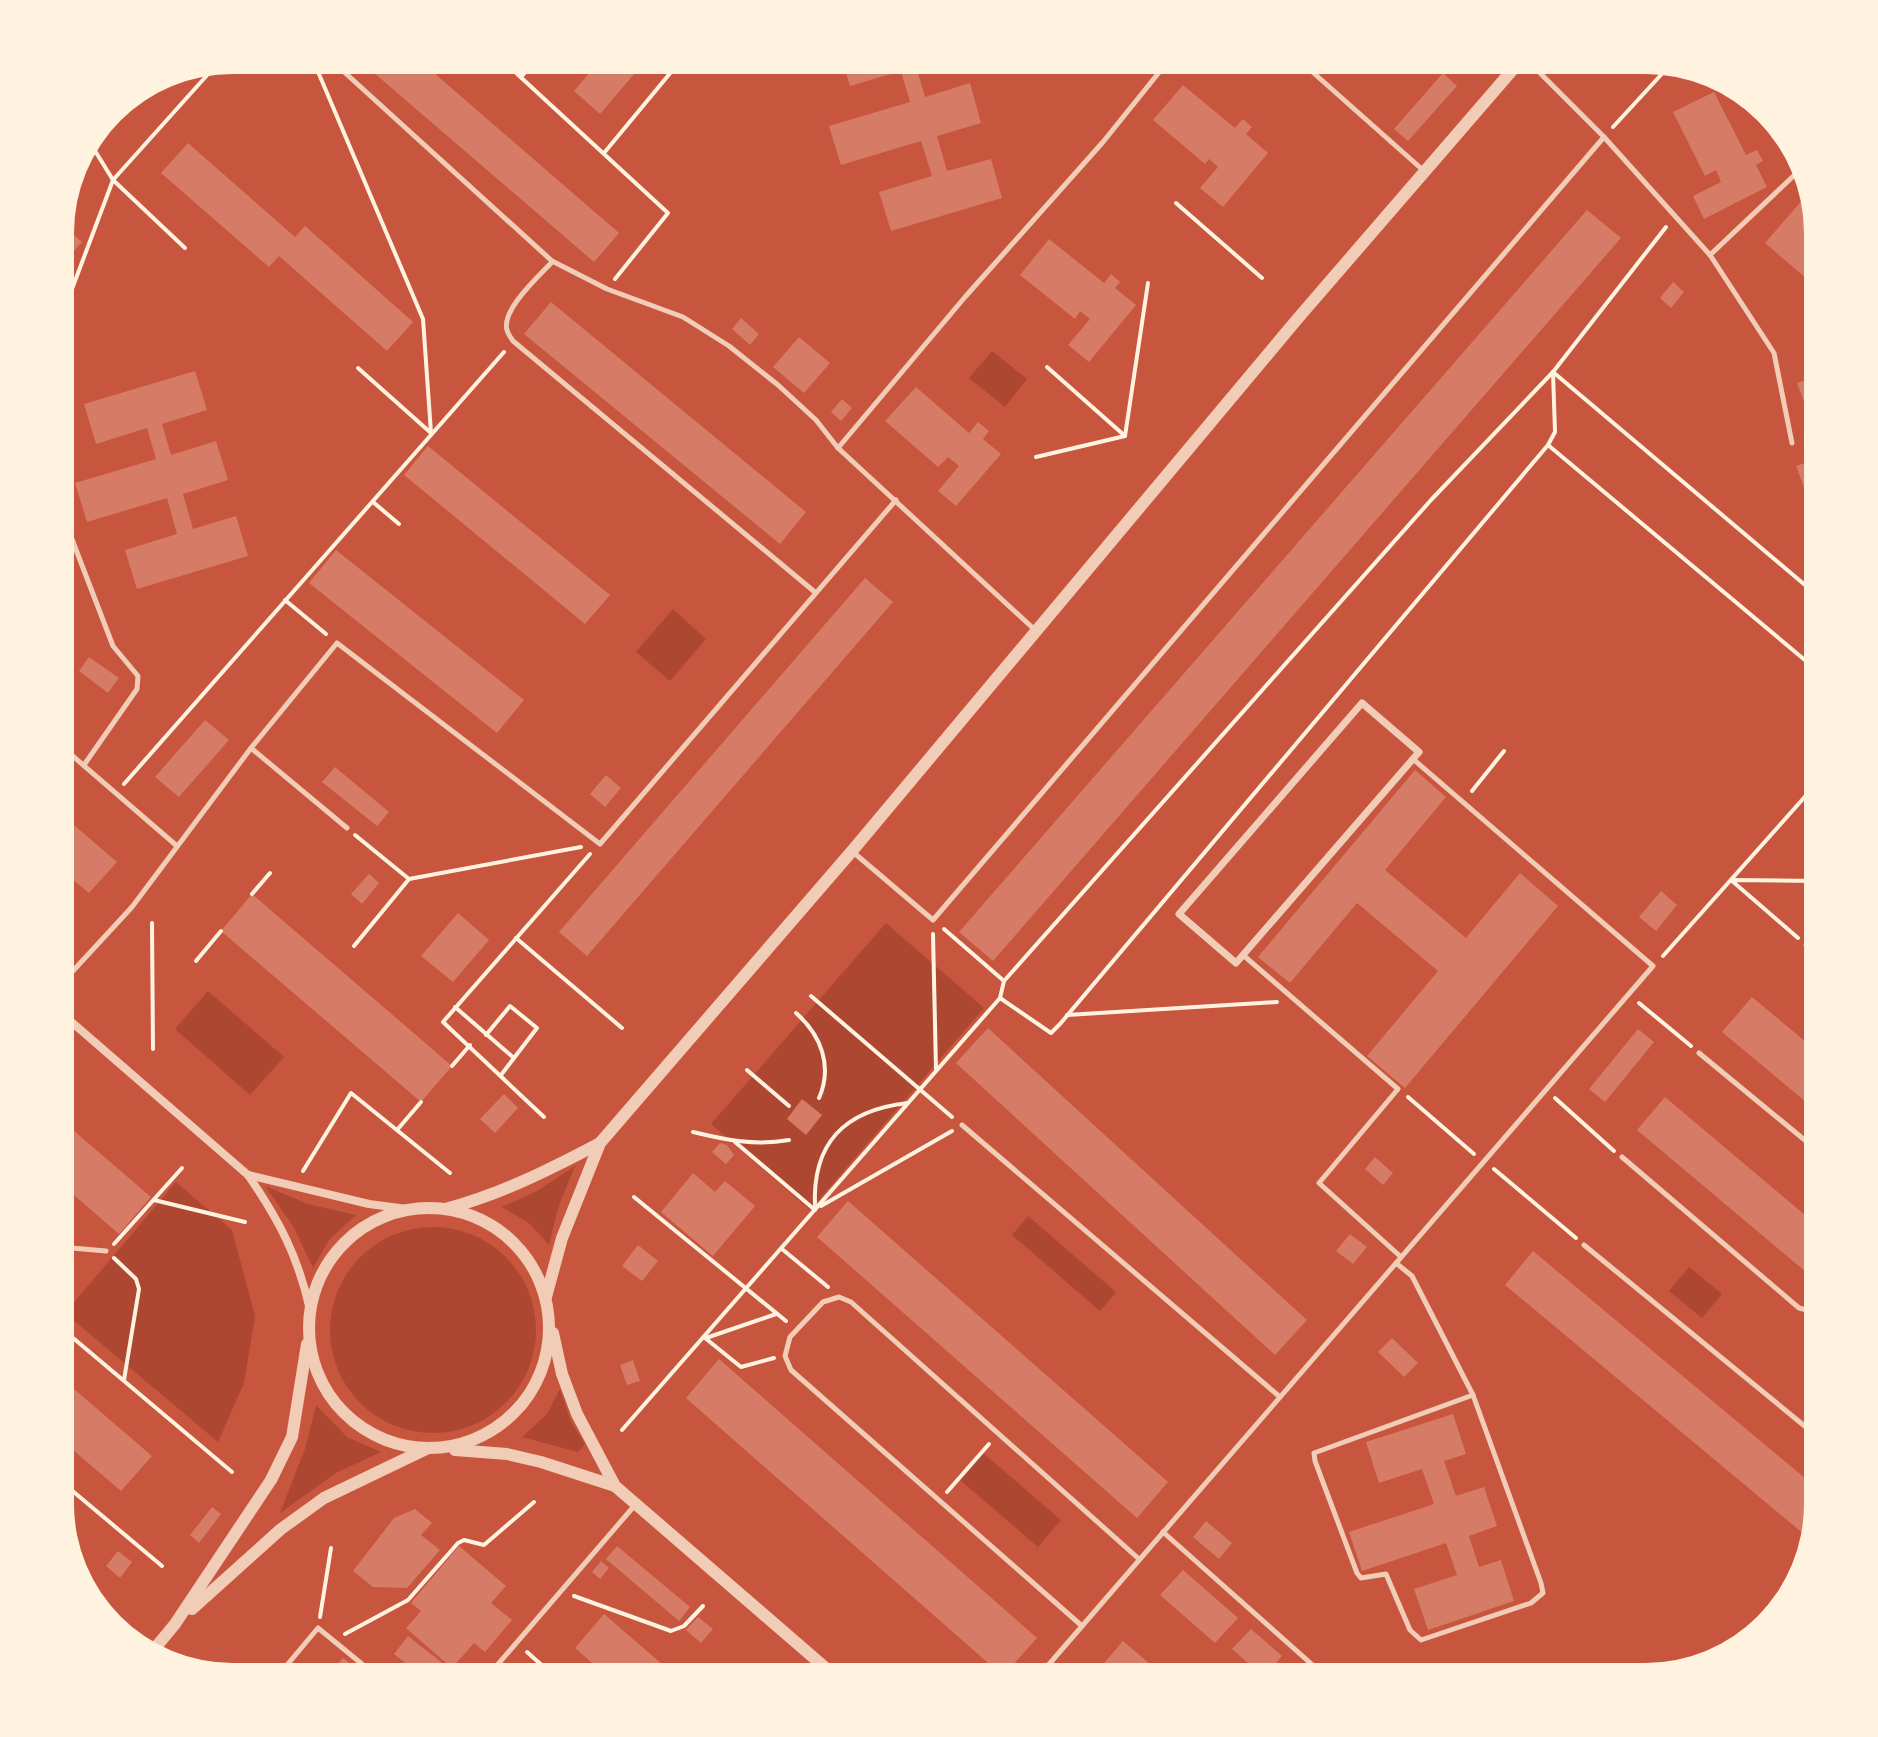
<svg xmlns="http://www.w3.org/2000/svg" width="1878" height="1737" font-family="Raleway,sans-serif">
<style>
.green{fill:#ae4732}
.building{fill:#d67c66}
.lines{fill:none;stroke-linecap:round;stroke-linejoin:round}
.path{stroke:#fff3e0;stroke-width:4}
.service{stroke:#f1ccb7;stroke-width:5}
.pedestrian{stroke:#f1ccb7;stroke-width:7}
.minor{stroke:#f1ccb7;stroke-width:8}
.tertiary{stroke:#f1ccb7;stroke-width:12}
</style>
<rect width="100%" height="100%" fill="#c8553d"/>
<g class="green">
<path d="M992,351L1027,379L1005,407L969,378Z"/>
<path d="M673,609L706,639L670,681L636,652Z"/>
<path d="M886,923L984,1008L810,1210L711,1124Z"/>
<path d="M208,991L284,1057L250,1095L175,1029Z"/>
<path d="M575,1166L558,1208L549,1245L530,1224L502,1207L537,1191Z"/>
<path d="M176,1182L232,1230L255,1316L244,1383L218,1442L65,1313Z"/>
<path d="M265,1186L308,1204L356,1215L329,1240L313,1268L293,1226Z"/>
<path d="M1028,1216L1116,1292L1100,1311L1012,1235Z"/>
<circle cx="433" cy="1330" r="103"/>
<path d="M1689,1267L1722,1294L1702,1318L1669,1291Z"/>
<path d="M560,1389L571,1422L585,1444L578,1452L522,1437L547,1414Z"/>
<path d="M316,1405L347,1437L381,1452L336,1473L280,1513L305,1449Z"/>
<path d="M983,1453L1061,1520L1038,1547L960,1480Z"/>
</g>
<g class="building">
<path d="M359,60H419L619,233L594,262Z"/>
<path d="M600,60H646L600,114L574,91Z"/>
<path d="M842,60H932L916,66L925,97L970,83L981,123L937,136L947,171L991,159L1002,198L891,231L879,192L932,176L921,141L841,165L829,126L910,102L901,71L850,86Z"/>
<path d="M1452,60H1468L1461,68Z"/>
<path d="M1443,73L1457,86L1408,141L1394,129Z"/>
<path d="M1183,85L1235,128L1243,119L1252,127L1246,134L1268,153L1223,207L1200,188L1218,167L1209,159L1205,164L1153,120Z"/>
<path d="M1714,92L1746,155L1757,150L1763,161L1756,165L1767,187L1704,219L1693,196L1721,182L1716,170L1705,176L1673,112Z"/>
<path d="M188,143L295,237L305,226L413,322L387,351L279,256L269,267L161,173Z"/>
<path d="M1810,191L1818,222V267L1807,279L1765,243Z"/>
<path d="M1587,210L1621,238L993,961L959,932Z"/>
<path d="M60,223L82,242L60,267Z"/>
<path d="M1049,239L1104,283L1111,274L1120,282L1115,288L1136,305L1089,362L1068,345L1090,319L1080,311L1075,319L1020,275Z"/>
<path d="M1673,282L1684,292L1671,308L1660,298Z"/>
<path d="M551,302L806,512L780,544L524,334Z"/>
<path d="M741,318L759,334L750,345L732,329Z"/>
<path d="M799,337L830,363L804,393L773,367Z"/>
<path d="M195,371L207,410L162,424L171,455L216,441L228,480L183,494L193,529L236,516L248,556L137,589L125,550L177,534L167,498L87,522L75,483L156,459L147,428L96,444L84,404Z"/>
<path d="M1818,375V418L1811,420L1797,383Z"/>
<path d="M916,387L969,433L978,422L989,431L983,439L1001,454L956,506L938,491L959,466L948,457L938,467L885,421Z"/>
<path d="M842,399L852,408L841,421L831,412Z"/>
<path d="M428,446L610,595L585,624L404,475Z"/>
<path d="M1818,459V500L1810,503L1796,466Z"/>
<path d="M336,550L524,700L497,733L309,583Z"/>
<path d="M865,578L893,602L587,956L559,932Z"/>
<path d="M60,634L69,642L60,650Z"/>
<path d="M89,657L119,678L108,693L79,671Z"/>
<path d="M205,720L229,740L179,797L155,777Z"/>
<path d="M335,767L389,812L377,826L322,782Z"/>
<path d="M1415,770L1446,797L1385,870L1466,938L1520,873L1558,906L1405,1088L1367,1056L1438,971L1357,903L1290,983L1258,957Z"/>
<path d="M606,775L621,788L605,807L590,794Z"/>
<path d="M60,813L117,862L89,893L60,869Z"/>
<path d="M369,874L379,883L362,904L351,894Z"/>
<path d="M1661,891L1677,905L1656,931L1639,917Z"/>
<path d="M252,894L452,1066L421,1102L221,931Z"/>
<path d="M458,913L489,940L453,982L421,956Z"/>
<path d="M1752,997L1818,1052V1112L1722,1032Z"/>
<path d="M988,1028L1307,1320L1275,1355L956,1063Z"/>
<path d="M1638,1029L1654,1042L1605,1102L1589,1089Z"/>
<path d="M504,1094L518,1108L495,1133L480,1119Z"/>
<path d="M1665,1097L1818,1226V1272L1813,1278L1637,1130Z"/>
<path d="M802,1099L822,1115L806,1135L787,1119Z"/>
<path d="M60,1119L151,1197L119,1234L60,1183Z"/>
<path d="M720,1143L727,1145L734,1155L726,1164L712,1152Z"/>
<path d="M1375,1157L1393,1173L1383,1185L1365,1169Z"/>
<path d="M693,1173L715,1192L725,1181L755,1206L713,1256L661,1212Z"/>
<path d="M848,1201L1168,1482L1137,1518L817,1237Z"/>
<path d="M1350,1234L1367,1247L1353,1264L1336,1251Z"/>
<path d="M638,1245L658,1261L642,1281L622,1266Z"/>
<path d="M1533,1251L1818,1489V1504L1811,1540L1505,1285Z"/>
<path d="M1392,1338L1418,1363L1404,1377L1378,1352Z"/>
<path d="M719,1359L1037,1638L1003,1676L686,1398Z"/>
<path d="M633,1360L640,1381L627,1385L620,1365Z"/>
<path d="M60,1377L152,1456L121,1491L60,1439Z"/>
<path d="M1453,1414L1466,1454L1444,1461L1456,1496L1484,1487L1497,1526L1469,1536L1479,1567L1501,1560L1514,1601L1428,1630L1414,1589L1457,1575L1446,1543L1362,1571L1349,1532L1434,1504L1422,1469L1379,1483L1366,1442Z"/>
<path d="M212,1507L221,1514L199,1543L190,1535Z"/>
<path d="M415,1509L432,1523L421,1535L440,1550L407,1588L373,1587L353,1571L394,1518Z"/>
<path d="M1206,1521L1232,1543L1219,1559L1193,1537Z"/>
<path d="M459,1546L506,1586L491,1603L512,1620L485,1652L474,1643L452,1668L406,1628L421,1611L411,1603Z"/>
<path d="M617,1546L690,1607L679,1621L606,1559Z"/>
<path d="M118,1551L132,1562L120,1578L106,1566Z"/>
<path d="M601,1561L609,1568L600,1579L592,1572Z"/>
<path d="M1183,1570L1238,1618L1215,1643L1160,1595Z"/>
<path d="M604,1614L677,1677H608L575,1648Z"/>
<path d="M698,1617L713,1629L701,1643L686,1630Z"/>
<path d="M1251,1629L1282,1656L1264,1677L1232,1649Z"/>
<path d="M408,1636L455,1673L452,1677H423L394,1654Z"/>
<path d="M1123,1641L1165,1677H1092Z"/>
<path d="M343,1658L365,1677H326Z"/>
</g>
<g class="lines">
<g class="path">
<path d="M313,60L423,319L431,433"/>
<path d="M502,60L668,213L615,279"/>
<path d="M1437,60L1445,67"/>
<path d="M1181,66L1239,60"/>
<path d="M521,77L536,60"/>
<path d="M1613,127L1671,64"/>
<path d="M604,153L681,60"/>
<path d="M1176,203L1262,278"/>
<path d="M185,248L113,180L218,63"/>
<path d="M60,303L72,289L113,180L89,141"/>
<path d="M1047,367L1125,436"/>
<path d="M358,368L431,433"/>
<path d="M1553,372L1818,596"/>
<path d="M1548,445L1818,671"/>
<path d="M1036,457L1125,436L1148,283"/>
<path d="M373,502L399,524"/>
<path d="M285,600L326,634"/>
<path d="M124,784L504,352"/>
<path d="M1472,791L1504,751"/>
<path d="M355,835L409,879"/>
<path d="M252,894L270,873"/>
<path d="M152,923L153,1049"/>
<path d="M944,929L1004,981L1000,998"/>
<path d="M933,934L936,1069"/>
<path d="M516,938L622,1028"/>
<path d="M1798,938L1731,880L1818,881"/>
<path d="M354,946L409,879L581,847"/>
<path d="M1663,956L1818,782"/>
<path d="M196,961L221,931"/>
<path d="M1004,981L1431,500L1553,372L1666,227"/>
<path d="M811,996L952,1117"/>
<path d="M1639,1003L1691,1046"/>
<path d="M455,1007L514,1058L537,1028L510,1006L486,1035"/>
<path d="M796,1013C821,1035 833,1066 819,1098"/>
<path d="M1067,1015L1277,1002"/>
<path d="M452,1066L470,1045"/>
<path d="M747,1070L789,1106"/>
<path d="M501,1075L514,1058"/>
<path d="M1408,1097L1474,1154"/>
<path d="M1555,1098L1614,1151"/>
<path d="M544,1117L443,1022L590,854"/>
<path d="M397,1130L421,1102"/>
<path d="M693,1132C726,1140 755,1146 789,1140"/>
<path d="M735,1142L815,1210"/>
<path d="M1494,1169L1576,1238"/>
<path d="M303,1171L351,1093L450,1173"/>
<path d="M634,1197L786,1321"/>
<path d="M154,1200L245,1222"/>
<path d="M821,1206L952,1131"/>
<path d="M815,1207C812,1142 845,1110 908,1103"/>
<path d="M114,1244L182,1168"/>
<path d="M782,1249L828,1287"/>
<path d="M114,1258L136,1279L139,1289L124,1380"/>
<path d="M60,1327L232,1472"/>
<path d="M705,1338L741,1367L774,1358"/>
<path d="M706,1338L776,1314"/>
<path d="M622,1430L1000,998L1051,1033L1060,1024L1548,445L1555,432L1553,372"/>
<path d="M69,1488L162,1566"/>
<path d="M947,1492L989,1444"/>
<path d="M574,1596L671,1631L684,1626L703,1606"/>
<path d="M320,1617L331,1548"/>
<path d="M345,1634L408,1600L458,1543L464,1540L484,1545L534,1502"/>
<path d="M527,1652L555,1677"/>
</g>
<g class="service">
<path d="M331,60L552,261L607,289L683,317L729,346L778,385L816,420L838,448L1035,630"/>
<path d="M1299,60L1424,171"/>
<path d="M1527,60L1604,137L1710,255L1804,166"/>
<path d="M1710,255L1774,353L1792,443"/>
<path d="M552,262C539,276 501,310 507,330C508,334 511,338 513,341L816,593"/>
<path d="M838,448L965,297L1103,142L1169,60"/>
<path d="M60,508L113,646L138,676L137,689L84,765"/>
<path d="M60,745L177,846"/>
<path d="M251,748L347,828"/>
<path d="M853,852L933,920L1604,137"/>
<path d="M1806,945L1818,955"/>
<path d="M1243,955L1398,1089L1319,1183L1401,1257"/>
<path d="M60,985L132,907L251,748L337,643L600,844L896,500"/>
<path d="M1699,1053L1818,1151"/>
<path d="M962,1125L1280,1397"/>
<path d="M1622,1157L1799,1308L1807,1310L1818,1308"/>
<path d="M1584,1245L1818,1437"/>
<path d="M60,1247L106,1251"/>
<path d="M1396,1263L1412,1276L1473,1395"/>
<path d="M1473,1395L1541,1583L1543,1593L1531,1603L1421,1640L1410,1630L1386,1574L1361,1578L1357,1573L1315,1461L1314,1453Z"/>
<path d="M60,1480L61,1481"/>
<path d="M1163,1532L1326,1677"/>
<path d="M1082,1626L791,1370L785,1356L790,1337L823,1302L839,1297L851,1302L1139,1559"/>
<path d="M277,1677L318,1628L362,1664"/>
<path d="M487,1677L635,1505"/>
<path d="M1038,1677L1653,966L1413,759"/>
</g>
<path class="pedestrian" d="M1362,703L1419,752L1236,963L1179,914Z"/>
<g class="minor">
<path d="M60,1012L248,1175C279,1220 298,1256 310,1310"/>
<path d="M248,1175L369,1204L407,1209"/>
</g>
<g class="tertiary">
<circle cx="429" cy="1328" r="120"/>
<path d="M445,1209C501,1194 549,1170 600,1143"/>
<path d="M546,1297L562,1238L600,1143L852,851L1299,317L1521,60"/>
<path d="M553,1333L562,1374L577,1414L615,1486L836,1677"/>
<path d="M455,1450L507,1454L541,1462L615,1486"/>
<path d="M192,1609L281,1529L324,1498L426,1449"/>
<path d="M151,1653L175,1624L271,1480L292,1437L307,1344"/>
</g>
</g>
<path d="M0 0H1878V1737H0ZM233 74H1645A159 159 0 0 1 1804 233V1504A159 159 0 0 1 1645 1663H233A159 159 0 0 1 74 1504V233A159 159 0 0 1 233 74Z" fill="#fff3e0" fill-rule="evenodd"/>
</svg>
